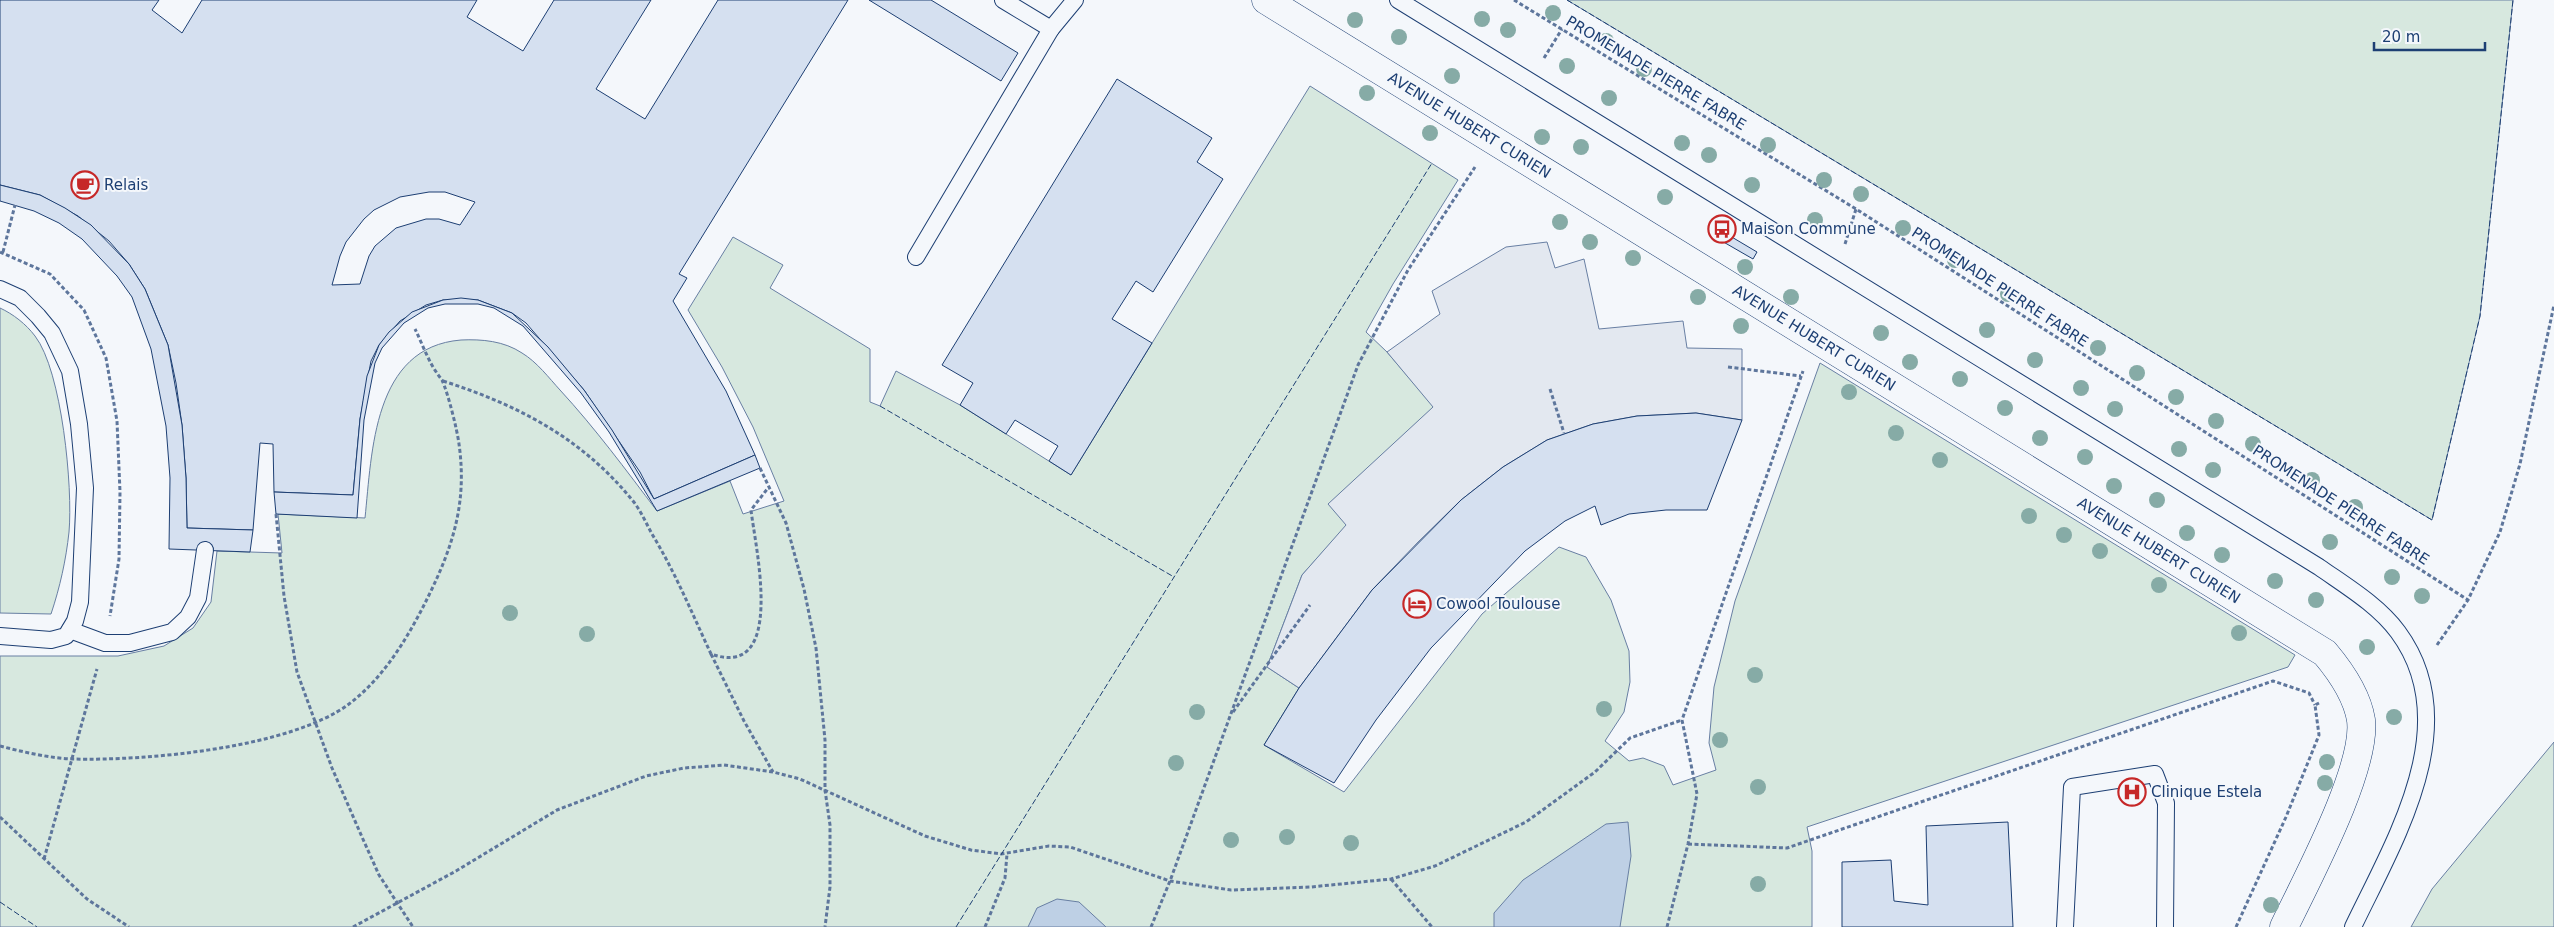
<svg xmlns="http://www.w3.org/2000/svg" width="2554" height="927" font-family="'DejaVu Sans',sans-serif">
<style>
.green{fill:#d7e8df;stroke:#687fa3}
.parking{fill:#e3e8f0;stroke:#687fa3}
.water{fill:#bed0e5;stroke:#687fa3}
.building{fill:#d5e0f0;stroke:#1d3f73;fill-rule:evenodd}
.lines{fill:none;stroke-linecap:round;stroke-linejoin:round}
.lane-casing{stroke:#1d3f73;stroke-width:18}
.street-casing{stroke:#1d3f73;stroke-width:29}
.path{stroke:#5e769c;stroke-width:3;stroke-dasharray:4 2.5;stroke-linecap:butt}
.lane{stroke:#f4f7fb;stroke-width:16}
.street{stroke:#f4f7fb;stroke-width:28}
.fence{stroke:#1d3f73;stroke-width:1;stroke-dasharray:6 2.5;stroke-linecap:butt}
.tree{fill:#86aba6}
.labels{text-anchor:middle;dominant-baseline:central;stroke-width:4;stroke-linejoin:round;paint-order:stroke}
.street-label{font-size:15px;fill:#1d3f73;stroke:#f4f7fb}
.poi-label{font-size:15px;fill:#1d3f73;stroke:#f4f7fb;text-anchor:start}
</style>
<rect width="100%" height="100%" fill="#f4f7fb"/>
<g class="green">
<path d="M1567,0H2513L2480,316L2432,520Z"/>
<path d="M1310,86L1458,180L1393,284L1366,332L1387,352L1434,407L1329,504L1347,525L1302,575L1267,667L1299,688L1264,745L1344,792L1482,614L1559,547L1586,557L1611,600L1629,651L1630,682L1624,712L1605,741L1629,761L1643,758L1664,766L1673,785L1716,770L1709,743L1714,687L1735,601L1820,363L2295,655L2288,667L1807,827L1812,851V927H0V656H118L164,646L193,628L211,602L217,551L282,553L278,514L365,518C372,452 373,347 461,340C482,339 504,341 522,353C537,362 549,378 560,390C595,428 626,470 657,511L730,481L743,514L784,501L753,427L722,367L688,310L733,237L783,265L770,288L870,349V402L880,406L896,371L960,405L1071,475Z"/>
<path d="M0,308C13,314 26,324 35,336C62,371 73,488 69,532C66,560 60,587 51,614L0,613Z"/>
<path d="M2554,742V927H2411L2432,889Z"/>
</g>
<path class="parking" d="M1547,242L1555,268L1584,259L1599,329L1683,321L1687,348L1742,349V420L1696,413L1637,416L1593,424L1547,440L1503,467L1461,500L1418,542L1372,590L1299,688L1267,667L1302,575L1346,525L1328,504L1433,407L1387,352L1440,314L1432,291L1506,247Z"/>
<g class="water">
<path d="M1628,822L1631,856L1620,927H1494V913L1523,880L1606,824Z"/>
<path d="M1057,899L1079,902L1106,927H1028L1037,908Z"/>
</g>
<g class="building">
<path d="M0,0H159L152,10L182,33L202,0H477L467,17L523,51L554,0H651L596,89L645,119L718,0H848L679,274L687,278L673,301L726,391L755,455L654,499L640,472L584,390L526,323L512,313L478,300H443L426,305L400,321L379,345L371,361L360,419L353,495L274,492L273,444L260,443L253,530L187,528L186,478L182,425L176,383L168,345L145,289L129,264L109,241L78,216L40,195L0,185ZM429,192H445L475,202L460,225L439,219H426L396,228L375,246L369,256L360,284L332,285L340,256L346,242L364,219L374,210L400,197Z"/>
<path d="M869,0H931L1018,53L1001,81Z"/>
<path d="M1117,79L1212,138L1197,162L1223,179L1153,292L1136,281L1112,319L1152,343L1071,475L1049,461L1058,446L1015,420L1006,434L960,405L973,383L942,365Z"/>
<path d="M0,185L40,195L65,208L91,225L129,264L145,289L168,345L182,425L186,478L187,528L253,530L250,552L169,549L170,478L166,426L151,349L132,297L117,276L82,239L59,223L34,211L0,201Z"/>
<path d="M1725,233L1757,252L1753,259L1720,240Z"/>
<path d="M461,298L478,300L512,313L548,347L584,390L612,430L654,499L755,455L760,468L657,511L609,432L581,393L523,326L494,308L478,304H445L428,308L404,323L382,348L375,363L364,420L357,518L276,514L274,492L353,495L360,419L367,376L379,345L389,332L412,312L443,300Z"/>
<path d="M1696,413L1742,420L1707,510H1666L1629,514L1601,525L1595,506L1565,521L1525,551L1431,648L1376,720L1334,783L1264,745L1299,688L1372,590L1461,500L1503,467L1547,440L1593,424L1637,416Z"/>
<path d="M2008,822L2013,927H1842V862L1891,860L1894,901L1928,905L1926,826Z"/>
</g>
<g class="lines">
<g class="lane-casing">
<g id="lane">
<path d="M1003,0L1051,29"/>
<path d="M1398,0L2319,567C2346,586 2378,605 2398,632C2466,724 2395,839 2353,927"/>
<path d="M916,257L1051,29L1075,0"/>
<path d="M0,289L20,298L38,316L52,333L70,371L79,424L85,488L80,602L75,621L66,636L51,640L0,636"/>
<path d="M70,630L105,643H130L172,632L188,617L198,598L205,550"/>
<path d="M2065,927L2072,787L2155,774L2166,803L2165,927"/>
</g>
</g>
<g class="street-casing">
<g id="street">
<path id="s1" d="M1266,0L2325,653C2341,672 2357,695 2361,720C2367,768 2306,881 2284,927"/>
</g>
</g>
<g class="path">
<path d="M1514,0L1856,209L2468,600"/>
<path d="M1544,58L1562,29"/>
<path d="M1845,244L1856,209"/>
<path d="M0,252L50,274L84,310L106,358L117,421L120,492L119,559L110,616"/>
<path d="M3,252L15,205"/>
<path d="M1728,367L1801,376"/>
<path d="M443,381C518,405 582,438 633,501C641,511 646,523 652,534C675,572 692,613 711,654C787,681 755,546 751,510L768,488"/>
<path d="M1550,389L1564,433"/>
<path d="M760,468L786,523L804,589L816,648L825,740V790L830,825V887L825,927"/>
<path d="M276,514L284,596L297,672L332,768L362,837L379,875L413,927"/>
<path d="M2437,645L2468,600L2500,532L2520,464L2554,305"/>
<path d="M711,654L744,721L773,772"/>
<path d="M1233,712L1310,605"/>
<path d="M0,746C23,752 49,758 73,759C146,761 290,748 349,704C385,677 410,634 429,595C454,544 467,501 459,444C457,429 448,393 442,380C439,376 436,372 433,367C426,355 421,341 415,329"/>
<path d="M0,817L87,899L129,927"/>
<path d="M1688,844L1787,848L2273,681L2309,693L2315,705"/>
<path d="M44,859L97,669"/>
<path d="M1391,879L1432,927"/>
<path d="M353,927L456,871L557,810L646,776L684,768L724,765L773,772L800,779L925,836L971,850L1001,854L1049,846L1070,847L1170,881L1231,890L1311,887L1391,879L1435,866L1526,822L1595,772L1630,738L1682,720"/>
<path d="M985,927L1005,878L1007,854"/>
<path d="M1151,927L1170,881L1358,365L1408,270L1475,167"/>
<path d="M1667,927L1688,844L1697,794L1682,720L1803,371"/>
<path d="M2236,927L2286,817L2319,735L2315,705L2319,703"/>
</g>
<use href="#lane" class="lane"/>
<use href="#street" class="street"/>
<g class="fence">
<path d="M1567,0L2432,520L2480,316L2513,0"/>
<path d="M880,406L1174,577"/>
<path d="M0,902L37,927"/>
<path d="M956,927L1432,163"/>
</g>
</g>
<g class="tree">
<circle cx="1553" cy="13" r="8"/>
<circle cx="1482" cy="19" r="8"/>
<circle cx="1355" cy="20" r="8"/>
<circle cx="1508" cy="30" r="8"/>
<circle cx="1399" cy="37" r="8"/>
<circle cx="1606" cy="41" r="8"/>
<circle cx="1567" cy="66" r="8"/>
<circle cx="1644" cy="69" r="8"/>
<circle cx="1452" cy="76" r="8"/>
<circle cx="1367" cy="93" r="8"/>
<circle cx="1609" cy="98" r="8"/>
<circle cx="1430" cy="133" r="8"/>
<circle cx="1542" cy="137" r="8"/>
<circle cx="1682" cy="143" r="8"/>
<circle cx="1768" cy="145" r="8"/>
<circle cx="1581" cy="147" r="8"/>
<circle cx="1709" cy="155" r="8"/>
<circle cx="1824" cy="180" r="8"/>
<circle cx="1752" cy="185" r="8"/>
<circle cx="1861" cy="194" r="8"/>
<circle cx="1665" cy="197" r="8"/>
<circle cx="1815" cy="220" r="8"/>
<circle cx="1560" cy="222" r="8"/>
<circle cx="1903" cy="228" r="8"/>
<circle cx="1590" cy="242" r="8"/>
<circle cx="1633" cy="258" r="8"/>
<circle cx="1955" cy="260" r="8"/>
<circle cx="1745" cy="267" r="8"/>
<circle cx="2008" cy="294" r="8"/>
<circle cx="1698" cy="297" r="8"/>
<circle cx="1791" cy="297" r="8"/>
<circle cx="1741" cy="326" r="8"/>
<circle cx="1987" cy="330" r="8"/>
<circle cx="1881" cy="333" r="8"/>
<circle cx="2098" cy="348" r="8"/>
<circle cx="2035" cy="360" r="8"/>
<circle cx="1910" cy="362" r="8"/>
<circle cx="2137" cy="373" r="8"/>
<circle cx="1960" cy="379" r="8"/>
<circle cx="2081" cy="388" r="8"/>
<circle cx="1849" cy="392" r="8"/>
<circle cx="2176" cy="397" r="8"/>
<circle cx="2005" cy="408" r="8"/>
<circle cx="2115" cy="409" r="8"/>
<circle cx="2216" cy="421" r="8"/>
<circle cx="1896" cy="433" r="8"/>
<circle cx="2040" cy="438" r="8"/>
<circle cx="2253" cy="444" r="8"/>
<circle cx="2179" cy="449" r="8"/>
<circle cx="2085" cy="457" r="8"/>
<circle cx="1940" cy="460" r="8"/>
<circle cx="2213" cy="470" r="8"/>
<circle cx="2312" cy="480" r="8"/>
<circle cx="2114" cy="486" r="8"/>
<circle cx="2157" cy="500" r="8"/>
<circle cx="2355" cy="507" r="8"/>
<circle cx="2029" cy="516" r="8"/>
<circle cx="2187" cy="533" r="8"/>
<circle cx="2064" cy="535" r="8"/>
<circle cx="2330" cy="542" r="8"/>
<circle cx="2100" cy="551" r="8"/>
<circle cx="2222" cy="555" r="8"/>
<circle cx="2392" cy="577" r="8"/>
<circle cx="2275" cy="581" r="8"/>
<circle cx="2159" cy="585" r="8"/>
<circle cx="2422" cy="596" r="8"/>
<circle cx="2316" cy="600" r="8"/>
<circle cx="510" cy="613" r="8"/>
<circle cx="2239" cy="633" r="8"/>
<circle cx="587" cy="634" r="8"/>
<circle cx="2367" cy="647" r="8"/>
<circle cx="1755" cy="675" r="8"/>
<circle cx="1604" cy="709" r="8"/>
<circle cx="1197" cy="712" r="8"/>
<circle cx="2394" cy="717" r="8"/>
<circle cx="1720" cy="740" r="8"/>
<circle cx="2327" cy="762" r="8"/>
<circle cx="1176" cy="763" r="8"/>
<circle cx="2325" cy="783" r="8"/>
<circle cx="1758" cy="787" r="8"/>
<circle cx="1287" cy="837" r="8"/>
<circle cx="1231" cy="840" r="8"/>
<circle cx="1351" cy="843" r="8"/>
<circle cx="1758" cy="884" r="8"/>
<circle cx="2271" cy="905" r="8"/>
</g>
<defs>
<g id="cafe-ring" transform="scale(1.4375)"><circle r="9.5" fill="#f4f7fb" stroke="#c62828" stroke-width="1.5"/><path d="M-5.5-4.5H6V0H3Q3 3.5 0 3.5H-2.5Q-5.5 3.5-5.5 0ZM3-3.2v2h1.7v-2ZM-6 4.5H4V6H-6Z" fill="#c62828"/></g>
<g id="bus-ring" transform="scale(1.4375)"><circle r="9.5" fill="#f4f7fb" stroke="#c62828" stroke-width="1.5"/><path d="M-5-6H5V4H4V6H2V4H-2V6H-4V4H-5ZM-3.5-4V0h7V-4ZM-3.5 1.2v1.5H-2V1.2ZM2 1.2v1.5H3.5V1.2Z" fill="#c62828"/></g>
<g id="hotel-ring" transform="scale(1.4375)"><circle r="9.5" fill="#f4f7fb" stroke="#c62828" stroke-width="1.5"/><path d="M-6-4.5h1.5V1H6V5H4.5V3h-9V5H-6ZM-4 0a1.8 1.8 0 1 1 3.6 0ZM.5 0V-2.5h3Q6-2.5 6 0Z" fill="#c62828"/></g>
<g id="hospital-ring" transform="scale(1.4375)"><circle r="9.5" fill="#f4f7fb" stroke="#c62828" stroke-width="1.5"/><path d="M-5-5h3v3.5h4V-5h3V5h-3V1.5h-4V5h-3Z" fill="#c62828"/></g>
</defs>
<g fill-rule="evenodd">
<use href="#cafe-ring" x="85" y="185"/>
<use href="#bus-ring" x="1722" y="229"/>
<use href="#hotel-ring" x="1417" y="604"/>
<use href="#hospital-ring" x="2132" y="792"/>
</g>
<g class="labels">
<g class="street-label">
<text transform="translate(1656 73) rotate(31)">PROMENADE PIERRE FABRE</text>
<text stroke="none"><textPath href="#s1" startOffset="239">AVENUE HUBERT CURIEN</textPath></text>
<text transform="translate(2000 287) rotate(33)">PROMENADE PIERRE FABRE</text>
<text stroke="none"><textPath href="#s1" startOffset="644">AVENUE HUBERT CURIEN</textPath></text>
<text transform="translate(2341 505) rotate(33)">PROMENADE PIERRE FABRE</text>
<text stroke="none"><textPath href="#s1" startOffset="1049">AVENUE HUBERT CURIEN</textPath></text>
</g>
<g class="poi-label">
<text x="104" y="185">Relais</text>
<text x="1741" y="229">Maison Commune</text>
<text x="1436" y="604">Cowool Toulouse</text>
<text x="2151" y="792">Clinique Estela</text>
</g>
</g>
<path d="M2374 42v8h111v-8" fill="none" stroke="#1d3f73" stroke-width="2.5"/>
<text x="2382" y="42" font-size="15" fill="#1d3f73" stroke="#f4f7fb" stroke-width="4" paint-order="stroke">20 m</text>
</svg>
